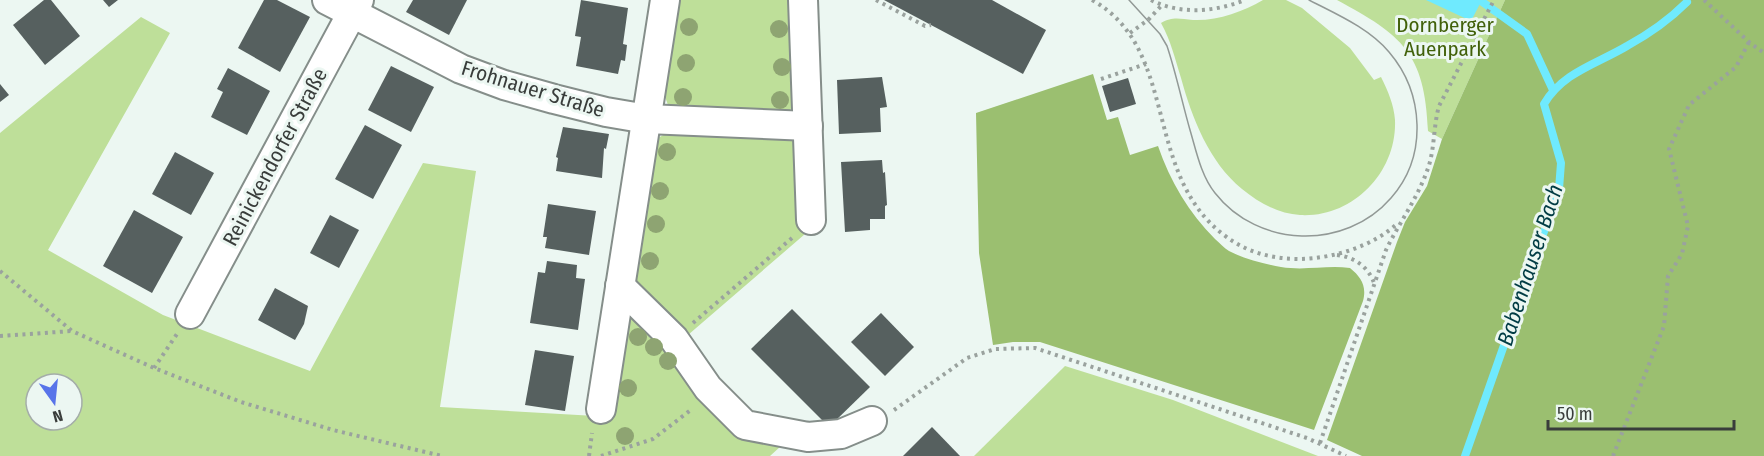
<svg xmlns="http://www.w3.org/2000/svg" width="1764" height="456" font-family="'Fira Sans Condensed',sans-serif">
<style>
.green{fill:#bedf99;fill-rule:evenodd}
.forest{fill:#9bbf70}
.water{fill:#6feafe}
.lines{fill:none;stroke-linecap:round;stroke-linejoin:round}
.stream{stroke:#6feafe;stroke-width:8}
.building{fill:#56605f}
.minor-casing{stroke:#858e8a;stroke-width:32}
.path{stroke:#9aa29e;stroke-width:4;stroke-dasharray:3 4.5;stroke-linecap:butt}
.minor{stroke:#fff;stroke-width:28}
.tram{stroke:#929996;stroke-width:1.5}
.tree{fill:#8ea472}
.labels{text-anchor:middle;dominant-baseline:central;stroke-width:6;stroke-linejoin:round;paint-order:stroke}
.park-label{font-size:21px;fill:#41610a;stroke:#ecf7f2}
.street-label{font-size:21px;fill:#393d3b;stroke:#ecf7f2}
.water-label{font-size:22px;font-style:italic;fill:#003c44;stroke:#ecf7f2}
</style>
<rect width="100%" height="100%" fill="#ecf7f2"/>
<g class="green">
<path d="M676,0H794L796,103L787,113L674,108L668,105L663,91Z"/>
<path d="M1263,0H1286L1302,8L1350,48L1374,80L1381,77C1388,91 1394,105 1395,120C1397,173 1352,218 1300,215C1278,214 1258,202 1242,189C1209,162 1192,118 1181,78C1175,59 1171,41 1161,23C1173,16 1180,19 1193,20C1218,21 1242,12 1263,0Z"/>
<path d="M1337,0H1505L1442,139L1428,131C1425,53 1402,35 1337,0Z"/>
<path d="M141,17L170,33L48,250L163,315L310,371L423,163L476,171L440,407L613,417L626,345L655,146L658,138L667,133L788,139L798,144L802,154L805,234L681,341L781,446L770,456H0V133ZM36,384H72V420H36Z"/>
<path d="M1065,366L1173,400L1318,456H974Z"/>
</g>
<g class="forest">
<path d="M1505,0H1764V456H1362L1327,440L1397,242L1405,222L1427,186L1442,139Z"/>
<path d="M1093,74L1107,120L1118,117L1130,155L1158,146C1170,181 1189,213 1215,239C1220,243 1224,248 1229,251C1244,259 1264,264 1281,267C1305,271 1326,265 1350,268C1361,277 1367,286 1363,301L1314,430L1040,342H1013L993,345L979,253L976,113Z"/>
</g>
<path class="water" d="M1426,0H1482L1471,21Z"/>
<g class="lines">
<g class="stream">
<path d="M1481,1L1527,34L1553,90"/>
<path d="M1465,456L1559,189L1561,163L1544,104C1563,72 1597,64 1627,46C1649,34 1669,20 1687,2"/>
</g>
</g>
<g class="building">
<path d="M44,0H51L80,36L45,65L13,25Z"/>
<path d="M103,0H118L109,7Z"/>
<path d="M264,0H277L310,17L280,72L238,48Z"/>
<path d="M413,0H467L449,35L406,12Z"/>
<path d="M581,0L628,8L623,44L627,45L625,61L621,60L618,74L576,66L581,37L575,36Z"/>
<path d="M884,0H992L1046,30L1023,74Z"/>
<path d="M391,66L434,87L411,132L368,110Z"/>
<path d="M228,68L270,91L247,135L211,117L223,92L217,89Z"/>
<path d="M882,77L887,107L880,108L881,132L839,134L837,80Z"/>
<path d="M1128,78L1136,104L1110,112L1102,86Z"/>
<path d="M0,84L9,95L0,102Z"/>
<path d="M365,125L402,145L373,199L335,179Z"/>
<path d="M563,127L609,134L606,149L604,148L602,178L556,171L558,158L556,157Z"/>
<path d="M175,152L214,173L191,215L152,194Z"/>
<path d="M882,160L883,173L885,172L887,205L885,206V219H870V230L845,232L841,162Z"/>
<path d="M548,204L596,211L589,255L545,248L547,237H543Z"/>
<path d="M134,210L183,237L152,293L103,266Z"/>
<path d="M330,215L359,230L339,268L310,253Z"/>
<path d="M547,261L577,265L576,278L585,279L578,330L530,323L538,272L545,273Z"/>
<path d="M275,288L308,306L304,324L295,340L258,320Z"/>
<path d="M792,309L870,387L829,427L751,349Z"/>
<path d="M881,313L914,347L885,376L851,342Z"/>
<path d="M535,350L574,356L565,411L525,405Z"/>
<path d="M932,427L960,456H903Z"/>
</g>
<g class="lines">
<g class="minor-casing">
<g id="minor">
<path d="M327,0L461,69L504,85L554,99L606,112L647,119L808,126"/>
<path d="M803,0L811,220"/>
<path d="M620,286L674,339L708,388L745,425L808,437L841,434L872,421"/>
<path d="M190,314L359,0"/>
<path d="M601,409L665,0"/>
</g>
</g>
<g class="path">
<path d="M876,0L925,26L931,25"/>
<path d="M1092,0C1180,49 1142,173 1224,235C1247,253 1273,259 1301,259C1335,258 1373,246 1398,223"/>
<path d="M1151,0C1180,15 1215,12 1245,0"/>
<path d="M1704,0L1749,42L1764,53"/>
<path d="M1130,33L1148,20L1161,6"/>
<path d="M1101,79L1146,64"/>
<path d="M1337,255C1355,257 1370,268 1375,286"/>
<path d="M0,271L72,331L154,368L241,402L333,430L442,456"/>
<path d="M693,323L792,238"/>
<path d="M0,336L72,331"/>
<path d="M154,368L177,334"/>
<path d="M894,410L967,358L995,349L1035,348L1307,438L1346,456"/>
<path d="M1320,443L1386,250C1399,223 1417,199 1427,171C1435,151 1433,127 1439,106L1494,0"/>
<path d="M589,456L592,433"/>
<path d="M601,456L653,439L692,409"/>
<path d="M1613,456L1664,326L1668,276L1682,254L1688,226L1669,149L1689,105L1736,67L1749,42"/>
</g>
<use href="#minor" class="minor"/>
<path class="tram" d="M1129,0L1160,34L1167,46C1176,73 1182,102 1190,130C1196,150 1201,176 1215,193C1258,248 1345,251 1391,198C1428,156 1424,93 1389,52C1369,28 1336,14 1309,0"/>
</g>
<g class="tree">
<circle cx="689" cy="27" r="9"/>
<circle cx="779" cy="29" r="9"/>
<circle cx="686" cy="63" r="9"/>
<circle cx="782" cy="67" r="9"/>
<circle cx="683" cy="97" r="9"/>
<circle cx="780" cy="100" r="9"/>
<circle cx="667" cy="152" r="9"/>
<circle cx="660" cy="191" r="9"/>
<circle cx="656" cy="224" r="9"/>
<circle cx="650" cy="261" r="9"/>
<circle cx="638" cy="337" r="9"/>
<circle cx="654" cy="347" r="9"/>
<circle cx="668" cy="361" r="9"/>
<circle cx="628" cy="388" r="9"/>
<circle cx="625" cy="436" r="9"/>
</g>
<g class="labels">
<g class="park-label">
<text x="1445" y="25">Dornberger<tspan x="1445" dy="24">Auenpark</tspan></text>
</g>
<g class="street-label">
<text transform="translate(533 89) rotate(17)">Frohnauer Straße</text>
<text transform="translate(275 157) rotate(-62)">Reinickendorfer Straße</text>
</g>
<g class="water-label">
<text transform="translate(1530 265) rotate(-72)">Babenhauser Bach</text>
</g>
</g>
<g transform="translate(54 402) rotate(165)"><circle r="28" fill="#ecf7f2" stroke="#a4ada9" stroke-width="1.5"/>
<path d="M0-4.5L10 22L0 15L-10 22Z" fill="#5874e9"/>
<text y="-9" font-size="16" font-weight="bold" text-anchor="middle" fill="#393d3b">N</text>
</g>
<path d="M1548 420v9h186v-9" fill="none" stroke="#393d3b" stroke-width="3"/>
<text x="1557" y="420" font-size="18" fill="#393d3b" stroke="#ecf7f2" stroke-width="4.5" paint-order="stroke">50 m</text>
</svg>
